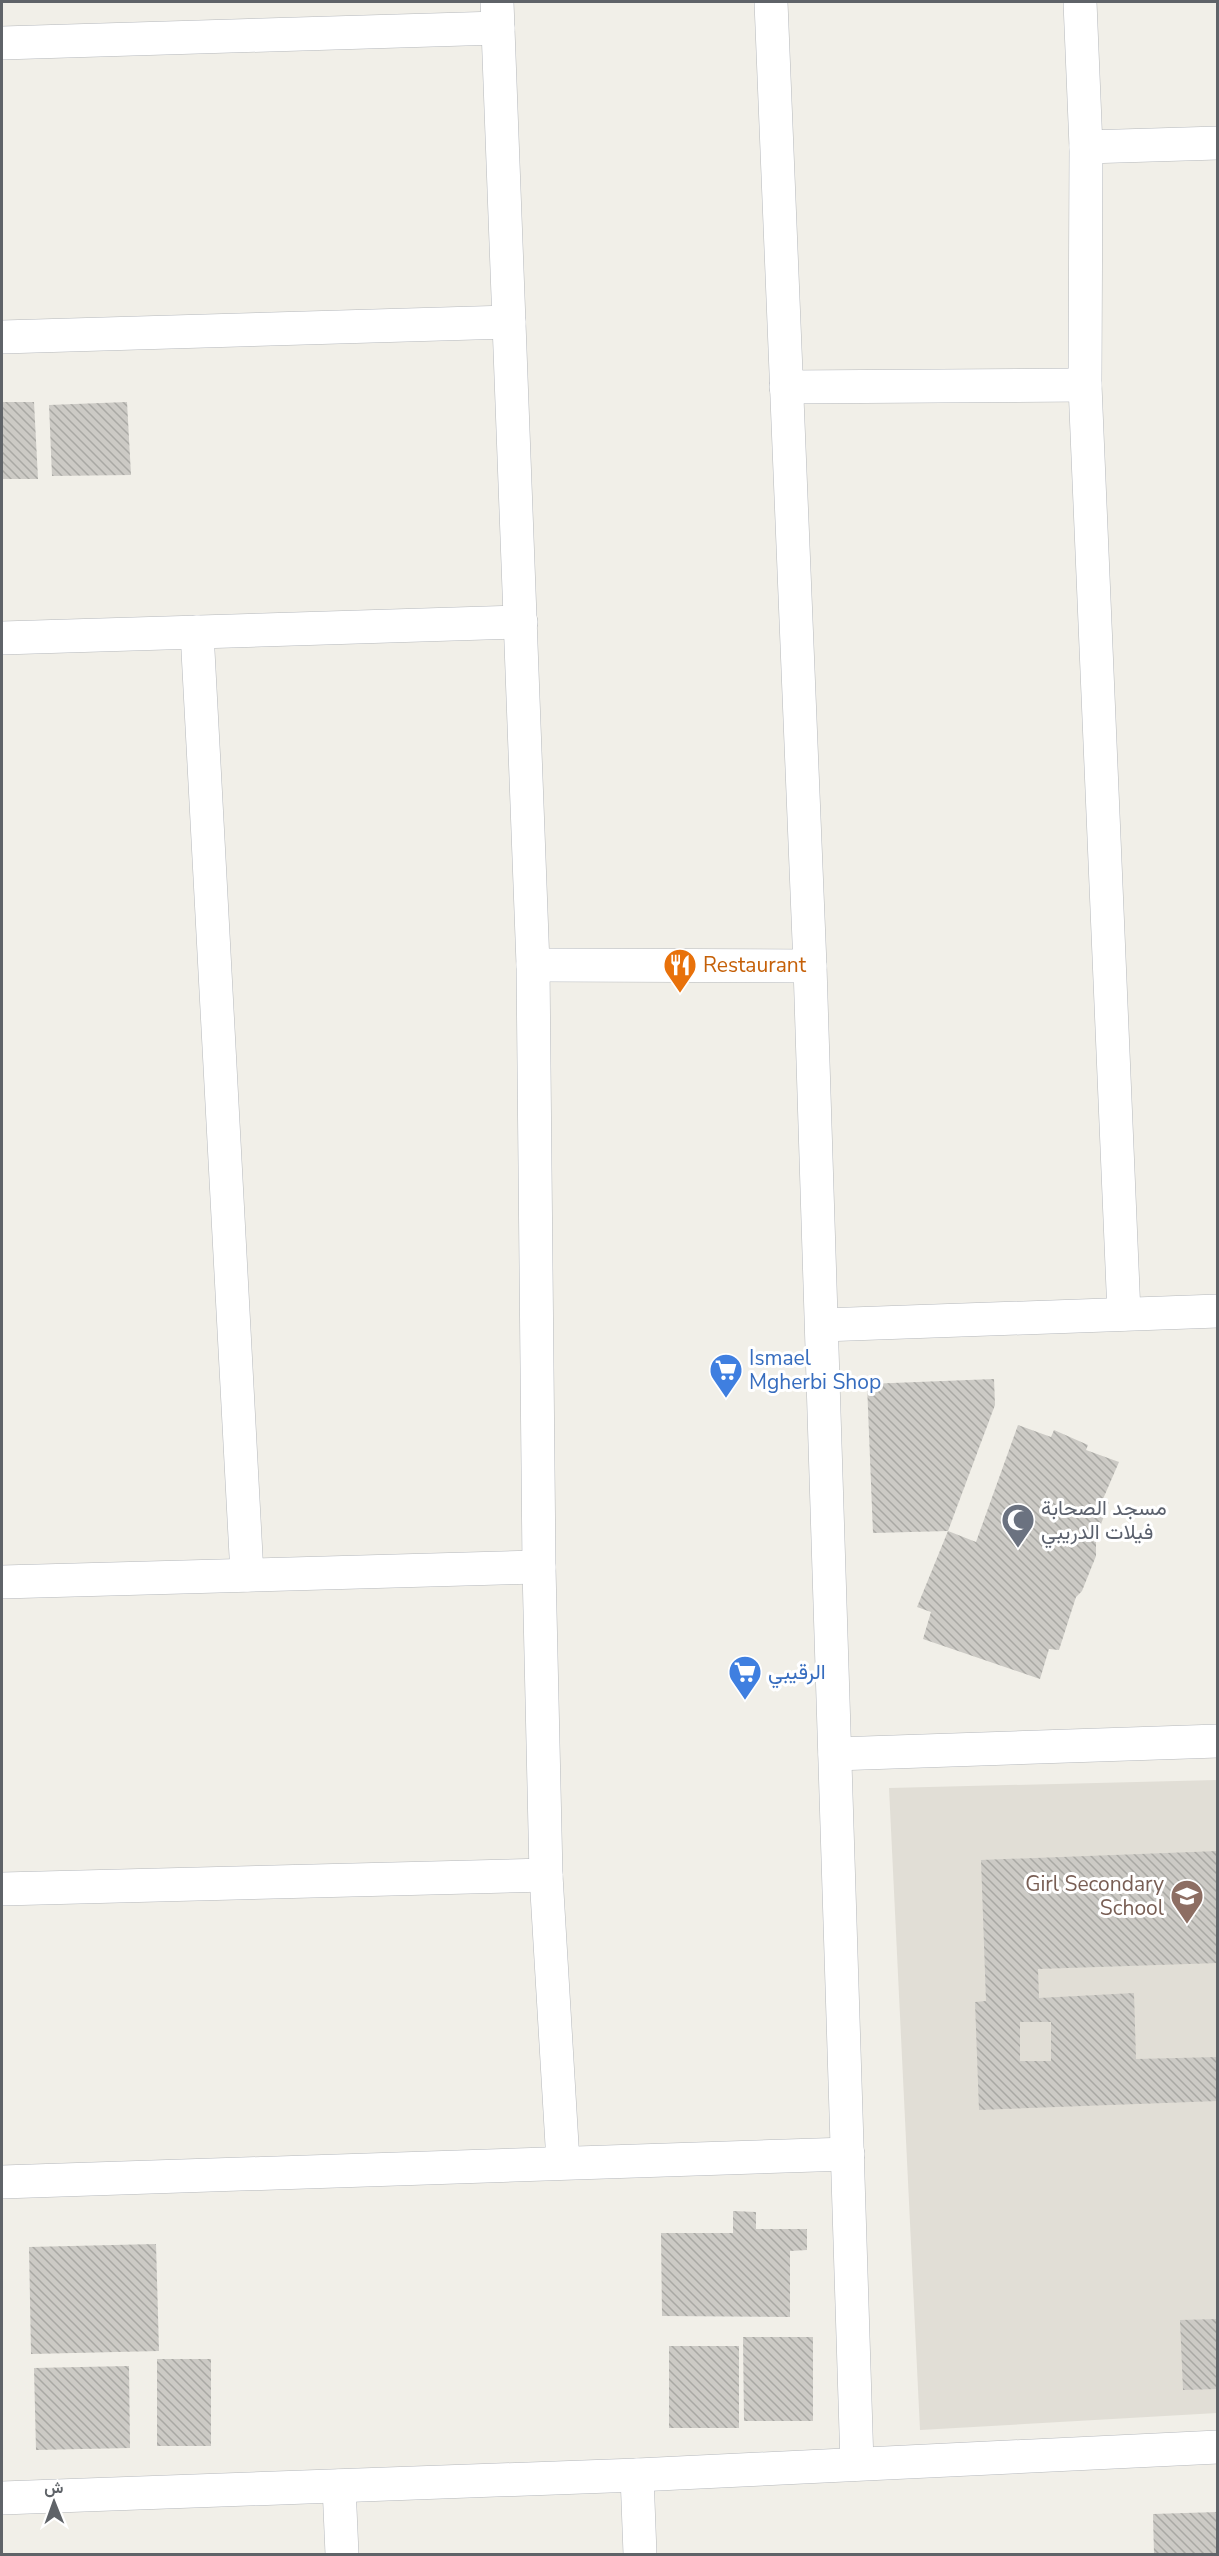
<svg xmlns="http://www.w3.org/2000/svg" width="1219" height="2556" font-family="'Nunito Sans',Vazirmatn,sans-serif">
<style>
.education{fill:#e1ded6}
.building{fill:url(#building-back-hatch);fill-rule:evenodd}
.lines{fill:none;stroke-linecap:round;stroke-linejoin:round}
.minor-casing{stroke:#b5b8bc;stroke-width:34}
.minor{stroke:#fff;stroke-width:33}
.labels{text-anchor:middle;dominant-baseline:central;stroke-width:6;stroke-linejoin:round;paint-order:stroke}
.food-label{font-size:21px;fill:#c56008;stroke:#fff;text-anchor:start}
.shop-label{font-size:21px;fill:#366cbe;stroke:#fff;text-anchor:start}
.worship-label{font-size:21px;fill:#5b616d;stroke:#fff;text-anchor:start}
.education-label{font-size:21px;fill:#785e54;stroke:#fff;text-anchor:end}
</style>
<defs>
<pattern id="building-back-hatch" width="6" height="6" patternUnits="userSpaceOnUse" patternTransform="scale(1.5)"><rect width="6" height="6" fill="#cccac5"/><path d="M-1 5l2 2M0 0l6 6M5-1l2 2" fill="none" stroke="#a9a8a4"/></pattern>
</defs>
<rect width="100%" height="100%" fill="#f1efe8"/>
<path class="education" d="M1217,1780V2413L920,2430L889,1788Z"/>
<g class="building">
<path d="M2,402H34L38,479H2Z"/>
<path d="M127,402L131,475L52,476L49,405Z"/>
<path d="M994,1379L995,1405L948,1531L873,1533L867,1384Z"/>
<path d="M1018,1425L1051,1437L1054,1430L1088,1445L1086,1450L1119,1462L1103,1499L1109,1502L1096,1538V1556L1082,1591L1076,1597L1059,1650L1049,1649L1040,1679L923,1639L931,1612L917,1607L948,1531L976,1542Z"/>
<path d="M1218,1851V1963L1038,1969L1039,1998L1134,1993L1136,2059L1218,2057V2101L979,2110L975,2002L986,2001L981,1860ZM1020,2022H1051V2061H1020Z"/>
<path d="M733,2211L756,2212V2229H807V2250L790,2251V2317L662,2316L661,2233H733Z"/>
<path d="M156,2244L159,2351L31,2354L29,2247Z"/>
<path d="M1218,2319V2389L1183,2390L1180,2320Z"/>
<path d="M743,2337H813V2421H744Z"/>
<rect x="669" y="2346" width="70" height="82"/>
<rect x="157" y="2359" width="54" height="87"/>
<path d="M129,2366L130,2448L36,2450L34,2368Z"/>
<path d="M1218,2512V2554H1154L1153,2514Z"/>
</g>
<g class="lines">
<g class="minor-casing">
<g id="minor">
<path d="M497,2L533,965L539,1567L546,1875L563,2162"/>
<path d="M771,2L810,966L857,2464"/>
<path d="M1080,2L1086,147L1085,385L1124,1314"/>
<path d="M2,43L498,28"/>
<path d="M1086,147L1218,143"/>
<path d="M2,337L509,322"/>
<path d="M786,387L1085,385"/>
<path d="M197,632L247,1575"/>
<path d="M2,638L521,622"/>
<path d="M533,965L810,966"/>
<path d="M822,1325L1218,1311"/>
<path d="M2,1582L539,1567"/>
<path d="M835,1754L1218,1741"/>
<path d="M2,1889L546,1875"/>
<path d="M2,2182L848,2154"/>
<path d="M637,2475L640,2554"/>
<path d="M339,2486L342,2554"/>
<path d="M2,2498L637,2475L1218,2447"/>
</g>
</g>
<use href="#minor" class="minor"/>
</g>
<defs>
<g id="restaurant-pin" transform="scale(1.725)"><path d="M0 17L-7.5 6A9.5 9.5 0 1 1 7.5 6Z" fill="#e8710a" stroke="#fff"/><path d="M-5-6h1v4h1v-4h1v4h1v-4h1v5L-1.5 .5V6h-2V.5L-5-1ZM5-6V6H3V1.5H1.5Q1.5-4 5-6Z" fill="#fff"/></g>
<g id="supermarket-pin" transform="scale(1.725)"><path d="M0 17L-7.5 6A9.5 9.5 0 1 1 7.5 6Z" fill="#3f7fe0" stroke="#fff"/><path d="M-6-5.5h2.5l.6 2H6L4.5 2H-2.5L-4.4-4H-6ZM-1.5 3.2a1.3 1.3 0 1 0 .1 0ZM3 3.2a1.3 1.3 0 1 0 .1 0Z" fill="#fff"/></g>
<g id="mosque-pin" transform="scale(1.725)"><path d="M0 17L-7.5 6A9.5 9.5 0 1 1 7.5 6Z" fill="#6b7280" stroke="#fff"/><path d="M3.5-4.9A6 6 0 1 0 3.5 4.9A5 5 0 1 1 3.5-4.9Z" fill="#fff"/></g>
<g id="school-pin" transform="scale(1.725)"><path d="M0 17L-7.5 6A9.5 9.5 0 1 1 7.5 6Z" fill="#8d6e63" stroke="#fff"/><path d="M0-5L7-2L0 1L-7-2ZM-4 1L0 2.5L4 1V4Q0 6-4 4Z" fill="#fff"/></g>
</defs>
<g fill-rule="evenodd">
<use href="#restaurant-pin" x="680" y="965"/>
<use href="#supermarket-pin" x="726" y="1370"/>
<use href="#mosque-pin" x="1018" y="1520"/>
<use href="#supermarket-pin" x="745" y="1672"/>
<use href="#school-pin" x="1187" y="1896"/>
</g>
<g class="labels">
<g class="food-label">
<text x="703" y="965">Restaurant</text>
</g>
<g class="shop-label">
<text x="749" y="1358">Ismael<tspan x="749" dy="24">Mgherbi Shop</tspan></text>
<text x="768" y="1672">الرقيبي</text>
</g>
<g class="worship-label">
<text x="1041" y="1508">مسجد الصحابة<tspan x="1041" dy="24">فيلات الدريبي</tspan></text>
</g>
<g class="education-label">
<text x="1164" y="1884">Girl Secondary<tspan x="1164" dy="24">School</tspan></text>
</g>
</g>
<rect width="1219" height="2556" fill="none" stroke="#5f6368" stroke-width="6"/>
<g transform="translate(54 2502) rotate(359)" stroke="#ffffff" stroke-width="4.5" paint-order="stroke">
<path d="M0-4.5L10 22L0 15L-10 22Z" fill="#5f6368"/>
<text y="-9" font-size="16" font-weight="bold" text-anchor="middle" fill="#5f6368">ش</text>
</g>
</svg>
